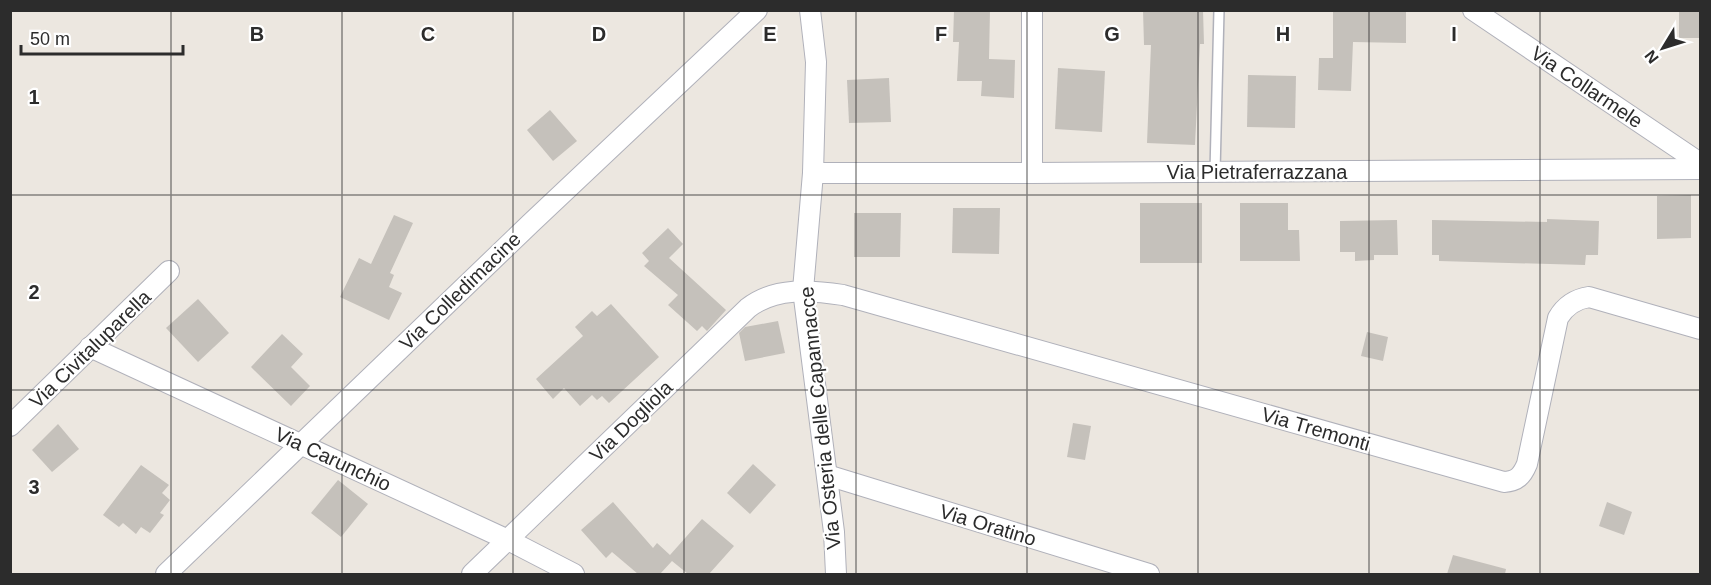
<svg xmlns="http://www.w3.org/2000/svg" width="1711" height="585" font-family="Arial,sans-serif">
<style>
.building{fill:#c5c1bb}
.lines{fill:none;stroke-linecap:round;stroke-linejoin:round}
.lane-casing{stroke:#b0b1ba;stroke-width:12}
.street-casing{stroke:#b0b1ba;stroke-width:22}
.lane{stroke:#fff;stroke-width:9}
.street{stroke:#fff;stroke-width:20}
.grid{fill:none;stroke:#2c2c2c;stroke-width:1.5;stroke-opacity:0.55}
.labels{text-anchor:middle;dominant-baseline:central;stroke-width:4.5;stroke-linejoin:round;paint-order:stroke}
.street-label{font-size:20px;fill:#2c2c2c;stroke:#fff}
.grid-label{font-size:20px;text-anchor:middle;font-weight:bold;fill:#2c2c2c;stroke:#fff;stroke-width:4.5;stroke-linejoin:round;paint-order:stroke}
</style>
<rect width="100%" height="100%" fill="#ece7e0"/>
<g class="building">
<path d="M954,10H990L989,59L1015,60L1014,98L981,96L982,81H957L959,42H953Z"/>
<path d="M1143,10H1203L1204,44H1200L1195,145L1147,143L1151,45H1144Z"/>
<path d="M1333,10H1406V43L1353,42L1351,91L1318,90L1319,58H1333Z"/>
<rect x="1679" y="10" width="22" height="28"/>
<path d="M1058,68L1105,71L1102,132L1055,129Z"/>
<path d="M1248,75L1296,76L1295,128L1247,127Z"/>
<path d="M889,78L891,122L849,123L847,80Z"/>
<path d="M550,110L577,141L553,161L527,130Z"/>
<path d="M1691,195V238L1657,239V196Z"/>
<rect x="1140" y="203" width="62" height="60"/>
<path d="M1240,203H1288V230H1299L1300,261H1240Z"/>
<path d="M953,208H1000L999,254L952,253Z"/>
<path d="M854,213H901L900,257H854Z"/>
<path d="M394,215L413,223L390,273L394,275L389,287L402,293L389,320L340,297L359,258L371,264Z"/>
<path d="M1547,219L1599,221L1598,255H1586L1585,265L1439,261V255H1432V220L1547,222Z"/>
<path d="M1397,220L1398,255H1374V260L1355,261V252H1340V221Z"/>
<path d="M668,228L683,244L669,258L726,310L707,331L702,326L697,331L668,305L678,295L644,266L649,261L642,253Z"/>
<path d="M198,299L229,333L198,362L166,328Z"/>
<path d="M611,304L659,357L609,403L602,396L597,400L592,395L580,406L564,388L553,399L536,379L583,336L575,327L592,311L597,316Z"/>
<path d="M778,321L785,353L745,361L739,333L745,327Z"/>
<path d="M1367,332L1388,337L1383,361L1361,356Z"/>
<path d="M282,334L303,354L291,367L310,386L291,406L251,367Z"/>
<path d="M1073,423L1091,426L1085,460L1067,457Z"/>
<path d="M58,424L79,449L52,472L32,450Z"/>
<path d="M753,464L776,485L750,514L727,493Z"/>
<path d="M141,465L169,485L162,493L170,500L160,513L164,515L150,533L141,527L136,534L123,523L119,527L103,515Z"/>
<path d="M338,480L368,504L341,537L311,513Z"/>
<path d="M613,502L653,548L657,543L670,555L702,519L734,546L709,574H688L672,561L660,574H638L612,552L606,558L581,530Z"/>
<path d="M1607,502L1632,512L1624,535L1599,526Z"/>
<path d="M1453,555L1506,569L1505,574H1447Z"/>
</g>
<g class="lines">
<g class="lane-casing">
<path id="lane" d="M1215,172L1219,10"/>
</g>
<g class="street-casing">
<g id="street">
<path d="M810,10L816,62L813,173L803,290L834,532L836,574"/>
<path d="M1473,10L1700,163"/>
<path d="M813,173H1032L1700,169"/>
<path d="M1032,173V10"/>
<path d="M90,347L508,540L574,574"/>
<path d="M10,426L169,271"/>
<path d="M827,475L1149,574"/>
<path d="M166,574L531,223L757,10"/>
<path d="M472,574L748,308C775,287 811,290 843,295L1504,482C1517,481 1522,476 1527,464L1558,318C1565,306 1576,299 1589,297L1700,329"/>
</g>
</g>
<use href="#lane" class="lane"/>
<use href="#street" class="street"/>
</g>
<path class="grid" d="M171,10V574M342,10V574M513,10V574M684,10V574M856,10V574M1027,10V574M1198,10V574M1369,10V574M1540,10V574M10,195H1700M10,390H1700"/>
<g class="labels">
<g class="street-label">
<text transform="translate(1587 87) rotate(34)">Via Collarmele</text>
<text x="1257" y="172">Via Pietraferrazzana</text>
<text transform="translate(460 291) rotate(-44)">Via Colledimacine</text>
<text transform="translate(90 349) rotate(-44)">Via Civitaluparella</text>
<text transform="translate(820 418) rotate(-96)">Via Osteria delle Capannacce</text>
<text transform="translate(631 421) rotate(-44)">Via Dogliola</text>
<text transform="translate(1316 429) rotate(16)">Via Tremonti</text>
<text transform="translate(333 459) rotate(25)">Via Carunchio</text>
<text transform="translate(988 525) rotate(17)">Via Oratino</text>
</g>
</g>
<g class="grid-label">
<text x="257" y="41">B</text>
<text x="428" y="41">C</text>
<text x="599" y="41">D</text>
<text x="770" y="41">E</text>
<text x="941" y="41">F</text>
<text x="1112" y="41">G</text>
<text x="1283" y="41">H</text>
<text x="1454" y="41">I</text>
<text x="34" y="104">1</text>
<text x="34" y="299">2</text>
<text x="34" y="494">3</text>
</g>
<rect width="1711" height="585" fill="none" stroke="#2c2c2c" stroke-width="24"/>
<g transform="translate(1663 48) rotate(232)" stroke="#ffffff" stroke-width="4.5" paint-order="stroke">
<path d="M0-4.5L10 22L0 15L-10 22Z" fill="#2c2c2c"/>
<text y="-9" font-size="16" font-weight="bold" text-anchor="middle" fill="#2c2c2c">N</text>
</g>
<path d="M21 45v9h162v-9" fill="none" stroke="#2c2c2c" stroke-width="3"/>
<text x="30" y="45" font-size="18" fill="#2c2c2c" stroke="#ffffff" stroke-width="4.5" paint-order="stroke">50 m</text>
</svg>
